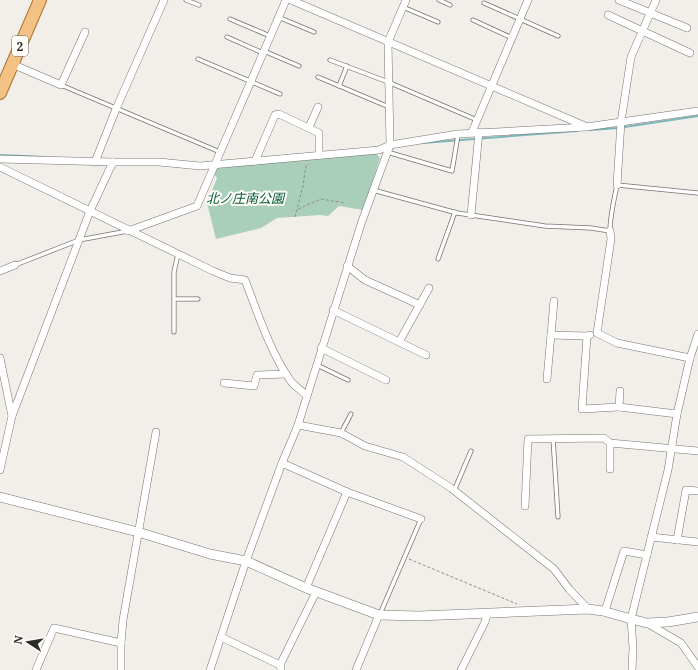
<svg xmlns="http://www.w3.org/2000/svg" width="698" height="670" font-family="'Noto Serif','Noto Sans JP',serif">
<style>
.green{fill:#a9ceba}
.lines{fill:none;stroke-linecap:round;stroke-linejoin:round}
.stream{stroke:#7bb6ba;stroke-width:2}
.service-casing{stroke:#76746f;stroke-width:5}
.minor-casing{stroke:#76746f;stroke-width:8}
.tertiary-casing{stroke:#76746f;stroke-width:10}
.primary-casing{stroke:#a6722d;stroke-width:14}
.path{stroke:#908e8b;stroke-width:1;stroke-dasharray:3 2;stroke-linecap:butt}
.service{stroke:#fff;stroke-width:3.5}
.minor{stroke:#fff;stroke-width:7}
.tertiary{stroke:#fff;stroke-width:9}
.primary{stroke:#f2c183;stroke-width:12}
.labels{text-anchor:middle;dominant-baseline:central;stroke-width:4;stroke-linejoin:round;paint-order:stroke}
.shield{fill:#fffdf8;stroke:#6b6966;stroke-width:1}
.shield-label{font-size:12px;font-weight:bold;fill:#2b2a28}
.park-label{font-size:13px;font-style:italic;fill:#005839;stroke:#fffdf8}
</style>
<rect width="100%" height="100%" fill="#f2efea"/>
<path class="green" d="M376,153L380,158L363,210L339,206L328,216L320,215L277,218L261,228L216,239L207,203L217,178L213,173L217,167Z"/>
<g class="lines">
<g class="stream">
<path d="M590,130L618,128L698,116"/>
<path d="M422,143L577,131"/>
<path d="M0,155L45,157"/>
</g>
<g class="service-casing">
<g id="service">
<path d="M186,0L199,5"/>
<path d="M439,0L450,5"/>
<path d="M484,3L558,36"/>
<path d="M403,7L438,22"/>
<path d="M278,17L314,32"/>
<path d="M230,19L270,36"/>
<path d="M473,20L512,38"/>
<path d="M227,37L263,53"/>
<path d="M264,51L299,66"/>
<path d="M198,59L280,94"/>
<path d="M330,60L388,82L477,120"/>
<path d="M318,77L389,107"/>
<path d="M61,85L220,152"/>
<path d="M339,86L347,66"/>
<path d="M387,152L452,171L458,135"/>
<path d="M373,190L457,213L545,226L591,228L610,231C610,216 614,200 617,185L698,193"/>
<path d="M438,259L455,212"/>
<path d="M15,265L79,240L128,231"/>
<path d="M174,299H198"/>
<path d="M174,332V272L178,254"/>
<path d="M317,365L348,380"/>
<path d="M341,433L351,414"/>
<path d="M553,438L558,517"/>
<path d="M454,491L471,451"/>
<path d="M380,614L421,519"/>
</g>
</g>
<g class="minor-casing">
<g id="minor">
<path d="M291,0L585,126"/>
<path d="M619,0L687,28"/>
<path d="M608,15L690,53"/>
<path d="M12,64L61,85L85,32"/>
<path d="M309,127L318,107"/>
<path d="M472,132L528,0"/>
<path d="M0,159L113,162H159L200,166L379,150L390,145L458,134L586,127L698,111"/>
<path d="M255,161L275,115L279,114L319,133V155"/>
<path d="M95,162L116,109L164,0"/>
<path d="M0,167L213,271L230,278L245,280C257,311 271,354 290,380C294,386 301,390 306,395"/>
<path d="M617,185L621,122L631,57L656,0"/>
<path d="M471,215L479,132"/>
<path d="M128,231L197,206L286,0"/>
<path d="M610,231L611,239L597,333L617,343L690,358"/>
<path d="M347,266L365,280L420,305"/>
<path d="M0,271L15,265"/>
<path d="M333,310L426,355"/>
<path d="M551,335L587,336L590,335"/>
<path d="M587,336L582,409L619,407L620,391"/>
<path d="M399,342L429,288"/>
<path d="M321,348L386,380"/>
<path d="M0,358L12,416"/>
<path d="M547,379L554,301"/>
<path d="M224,383L254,386L257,375L286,374"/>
<path d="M619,407L677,414"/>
<path d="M298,425L341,433L365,446L403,457L451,488L554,569L569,589L588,609"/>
<path d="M610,443V469"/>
<path d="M282,463L347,492L421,519"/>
<path d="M0,470L12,416L90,211L113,162"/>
<path d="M525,506L528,439L604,438L610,443L698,451"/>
<path d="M651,537L698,542"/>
<path d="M677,540L686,490L698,491"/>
<path d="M306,588L347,492"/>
<path d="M605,611L624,551L647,555"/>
<path d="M647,623L681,643L698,667"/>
<path d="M221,637L280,665"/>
<path d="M36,670L54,628L121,643"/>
<path d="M121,670V643L123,620L156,432"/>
<path d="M210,670L246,561L282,463L298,425L362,221L390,145L388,42L406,0"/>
<path d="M281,670L280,665L316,592"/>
<path d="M356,670L379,615"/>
<path d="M461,670L485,622L487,615"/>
<path d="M632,670L633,648L631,619L668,470L677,414L690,358L698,334"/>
</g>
</g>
<g class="tertiary-casing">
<path id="tertiary" d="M0,497L138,532L210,554L246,561L306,588L379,615L419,616L588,609L603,611L631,619L647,623L668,622L698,617"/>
</g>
<g class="primary-casing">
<path id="primary" d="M0,93L40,0"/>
</g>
<g class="path">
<path d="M298,209L321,199L345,203"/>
<path d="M295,217L303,186L306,166L309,164"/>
<path d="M409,559L517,604"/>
</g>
<use href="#service" class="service"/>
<use href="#minor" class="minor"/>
<use href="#tertiary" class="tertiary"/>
<use href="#primary" class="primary"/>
</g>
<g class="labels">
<rect class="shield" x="12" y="36" width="16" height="20" rx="3"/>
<g class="shield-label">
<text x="20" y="46">2</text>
</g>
<g class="park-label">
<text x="245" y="198">北ノ庄南公園</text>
</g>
</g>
<g transform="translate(28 642) rotate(282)" stroke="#fffdf8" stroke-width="3" paint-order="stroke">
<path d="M0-3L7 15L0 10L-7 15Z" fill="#2b2a28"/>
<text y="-6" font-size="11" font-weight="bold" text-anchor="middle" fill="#2b2a28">N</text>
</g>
</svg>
